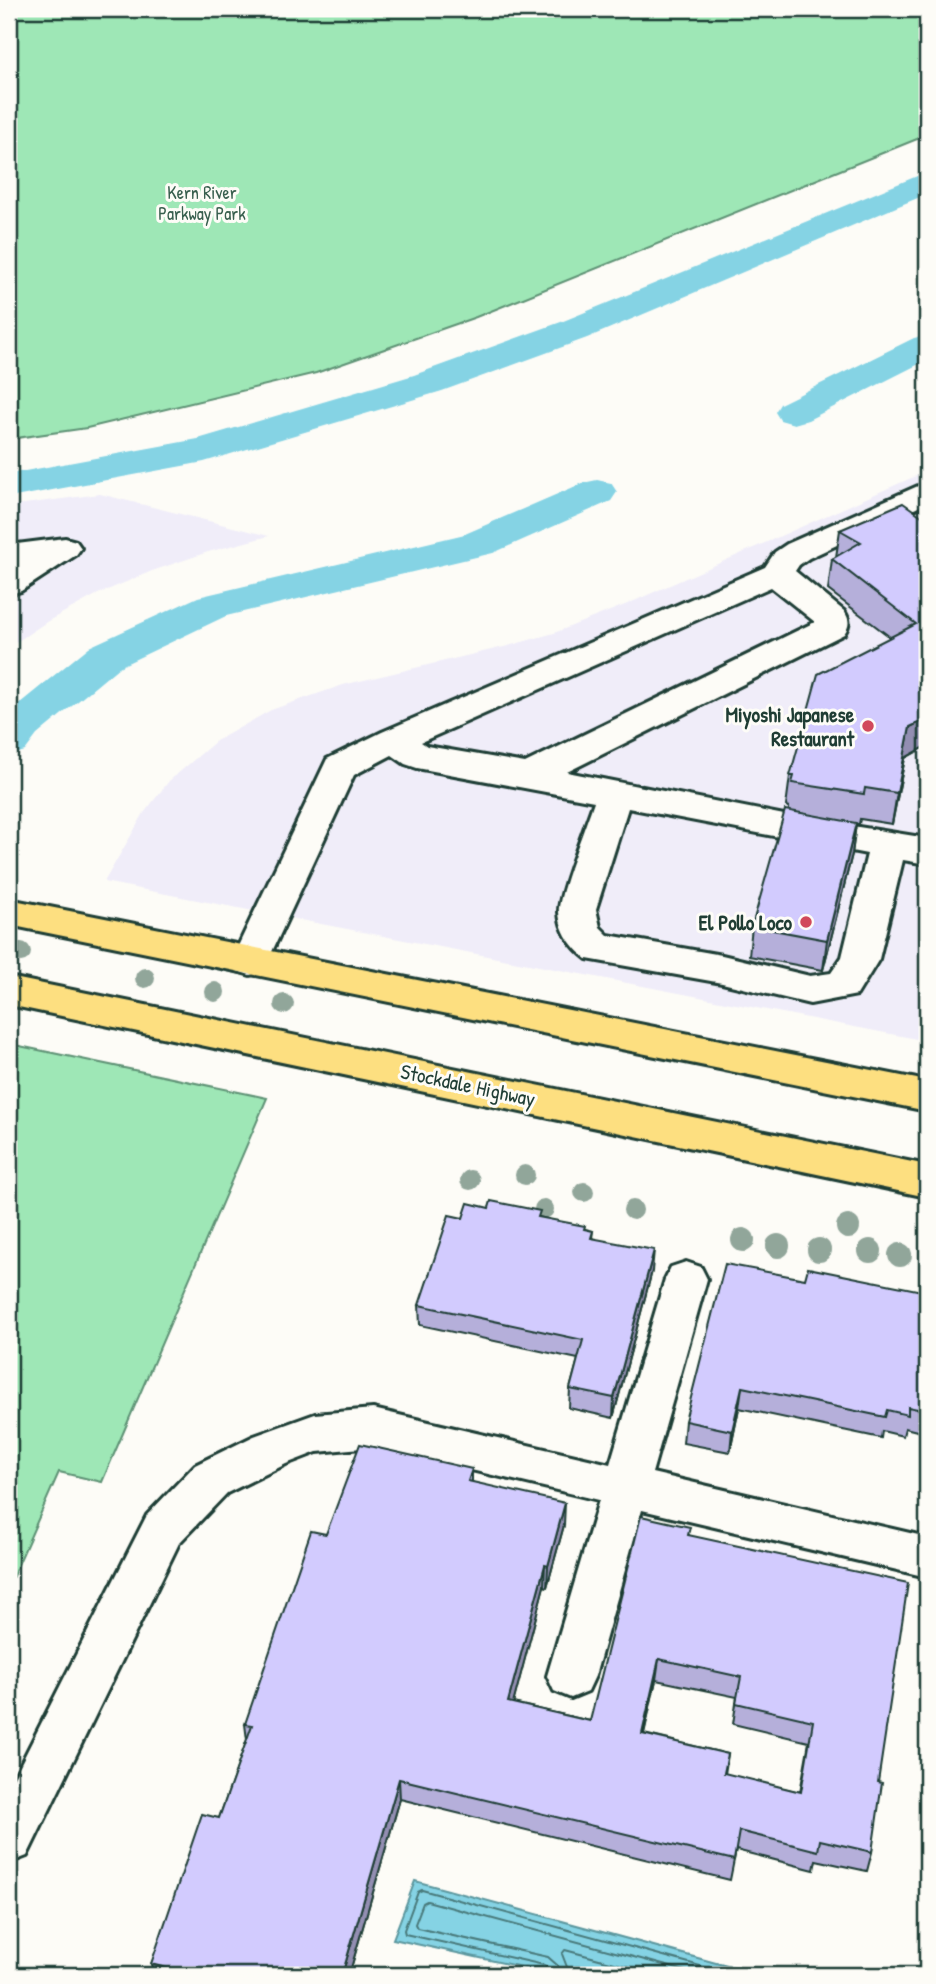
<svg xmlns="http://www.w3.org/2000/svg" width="936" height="1984" font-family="'Patrick Hand',sans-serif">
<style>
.built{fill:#f0edf9}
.green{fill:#9ee7b6;stroke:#5e9275;stroke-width:2}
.water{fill:#85d3e4;stroke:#5c979e;stroke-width:2}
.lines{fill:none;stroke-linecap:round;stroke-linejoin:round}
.shore{stroke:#48797a;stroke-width:2}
.canal{fill:#85d3e4;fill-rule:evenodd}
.minor-casing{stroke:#1f3d34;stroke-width:6}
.major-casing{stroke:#1f3d34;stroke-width:6}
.minor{fill:#fdfcf7;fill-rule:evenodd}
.major{fill:#fddf80;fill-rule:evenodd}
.tree{fill:#91a69a}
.wall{fill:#b5afda;stroke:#1f3d34;stroke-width:2;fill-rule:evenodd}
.shaded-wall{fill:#938eb2;stroke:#1f3d34;stroke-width:2}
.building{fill:#d2cbfe;stroke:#1f3d34;stroke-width:2;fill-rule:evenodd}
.poi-dot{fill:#d1495b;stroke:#fdfcf7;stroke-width:2.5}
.labels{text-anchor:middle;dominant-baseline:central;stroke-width:6;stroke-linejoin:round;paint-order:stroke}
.far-park-label{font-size:18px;fill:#385f4e;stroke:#fdfcf7}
.poi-label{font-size:21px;font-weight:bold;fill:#1f3d34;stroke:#fdfcf7;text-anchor:end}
.street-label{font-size:21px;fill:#1f3d34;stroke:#fdfcf7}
</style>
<rect width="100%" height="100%" fill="#fdfcf7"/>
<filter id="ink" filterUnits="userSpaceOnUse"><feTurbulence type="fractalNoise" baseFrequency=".0143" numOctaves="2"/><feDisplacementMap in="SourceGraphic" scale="14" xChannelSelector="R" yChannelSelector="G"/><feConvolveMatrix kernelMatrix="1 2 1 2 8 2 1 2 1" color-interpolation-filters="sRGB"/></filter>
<g filter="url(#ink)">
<g class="built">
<path d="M927,471V1041L104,882L144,813L169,781L216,741L271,710L343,685L508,646L554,633L625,605Z"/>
<path d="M100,494L269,536L208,552L152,571L98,594L48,621L9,647V506Z"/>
</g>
<g class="green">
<path d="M9,9H927V135L476,317L316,373L87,428L9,439Z"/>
<path d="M10,1044L267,1098L102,1482L59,1472L9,1585Z"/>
</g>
<path class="water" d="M415,1881L760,1975H558L393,1939Z"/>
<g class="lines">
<g class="shore">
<path d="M550,1975L549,1969L544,1965L405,1934L404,1930L418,1892L422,1890L733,1975"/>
<path d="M559,1975L557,1965L548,1957L417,1928L415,1924L423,1903L427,1901L700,1975"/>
<path d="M570,1975L562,1954L565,1950L660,1975"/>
</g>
<g class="canal">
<path d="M927,172V194L587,338L442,391L204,462L9,498V474L198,439L414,375L561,322Z"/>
<path d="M927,335V360L808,420L794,424L780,420L775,412L780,404L914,338Z"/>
<path d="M597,480L611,483L617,492L611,501L493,553L226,616L119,667L37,735L25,751L9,756V712L89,647L198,597L465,534L583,483Z"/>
</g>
<g class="minor-casing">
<g id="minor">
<path d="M927,482V503L809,558L799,565L795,571L844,611C850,620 850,625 844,634L567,772L784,815L927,838V864L903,860L879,959L857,995L810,1004L722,983L587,959C572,948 560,931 559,912C558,895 587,823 594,801L417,768L405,764L392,755L354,775L263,971L250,975L237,971L231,961L327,759L382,732L765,567L775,552L787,544ZM771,587L815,622L525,763L427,746L421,742ZM628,808L867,854L842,957L831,973L810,976L722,955L608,935L600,927L596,909Z"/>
<path d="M65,538L76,541L81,548L76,555L21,591L9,594V570L18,564L9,565V545Z"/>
<path d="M686,1262L701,1267L707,1279L652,1473L927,1537V1577L642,1510L595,1676L588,1691L571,1698L554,1691L547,1676L599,1500L373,1447L317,1452L286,1464L227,1493L179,1543L27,1856L9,1863V1787L147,1515L195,1465L254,1436L315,1414L373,1409L610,1464L665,1279L671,1267Z"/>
</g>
</g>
<g class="major-casing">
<g id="major">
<path d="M9,899L927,1081V1111L9,925Z"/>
<path d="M9,977L927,1165V1197L9,1005Z"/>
</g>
</g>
<use href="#minor" class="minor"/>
<use href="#major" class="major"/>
</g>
<g class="tree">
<circle cx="21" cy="952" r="10"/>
<circle cx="145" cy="978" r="10"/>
<circle cx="215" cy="992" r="10"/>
<circle cx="284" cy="1004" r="10"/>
<circle cx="525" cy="1175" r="10"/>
<circle cx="470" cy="1180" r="10"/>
<circle cx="584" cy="1192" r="10"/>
<circle cx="544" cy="1209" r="10"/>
<circle cx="633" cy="1210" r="10"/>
<circle cx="848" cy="1227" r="12"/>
<circle cx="743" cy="1240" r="12"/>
<circle cx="778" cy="1246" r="12"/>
<circle cx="819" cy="1250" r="12"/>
<circle cx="870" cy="1251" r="12"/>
<circle cx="900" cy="1255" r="12"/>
</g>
<g class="wall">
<path d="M927,518V746L905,758L892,824L860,819L859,824H856L852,854L823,970L749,956L752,926L789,810V807L786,806L790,776L890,637L828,590L832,559L836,557L840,530Z"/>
<path d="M539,1217L593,1231L592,1238L652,1271L613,1418L569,1408L570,1389L578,1359L420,1325L419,1305Z"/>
<path d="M805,1279L927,1292V1423L925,1433L905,1428L903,1436L882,1431L881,1438L739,1408L730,1452L683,1443L685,1421Z"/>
<path d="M472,1469V1482L564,1525L547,1587L544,1586L513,1703L590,1721L689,1535L878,1782L872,1852L867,1871L816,1860L814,1870L736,1850L730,1880L400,1799L349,1975H153L151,1964L219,1818L247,1740L245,1724ZM656,1680L737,1697L733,1724L809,1742L800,1792L725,1774L728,1754L644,1734Z"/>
</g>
<g class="shaded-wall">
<path d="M927,719V746L905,758L892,824L897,793L910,727Z"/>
<path d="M856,823L852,854L823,970L827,940Z"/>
<path d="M654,1250L652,1271L613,1418L614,1398Z"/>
<path d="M742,1387L739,1408L730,1452L732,1431Z"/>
<path d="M565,1503L564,1525L547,1587L548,1566Z"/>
<path d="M545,1565L544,1586L508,1723V1702Z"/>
<path d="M659,1659L656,1680L639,1754L642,1734Z"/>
<path d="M399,1779L400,1799L349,1975H342Z"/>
</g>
<g class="building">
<path d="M903,503L926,519L927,518V719L910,727L897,793L865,788L864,794L792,783L794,776H790L818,674L916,624L832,559L861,542L840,530Z"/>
<path d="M785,810L856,823L827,940L752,926Z"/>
<path d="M491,1201L540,1211L538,1217L585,1226L584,1229L593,1231L591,1238L654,1250L614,1398L570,1389L583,1340L419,1305L449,1215L463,1218L468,1203L489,1208Z"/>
<path d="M725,1264L805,1279L808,1268L927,1292V1411L908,1407V1415L887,1410L885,1417L742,1387L732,1431L685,1421Z"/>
<path d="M360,1444L472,1469L468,1481L565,1503L548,1566L545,1565L508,1702L590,1721L641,1516L690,1527L688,1535L908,1583L878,1782L882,1783L872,1852L820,1840L818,1851L739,1831L734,1860L399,1779L342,1975H193L151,1964L202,1814L219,1818L252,1725L245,1724L311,1531L326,1534ZM659,1659L741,1677L736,1703L813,1721L801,1792L724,1773L728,1754L642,1734Z"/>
</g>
</g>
<g class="poi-dot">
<circle cx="868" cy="726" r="7"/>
<circle cx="806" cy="922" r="7"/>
</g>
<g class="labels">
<g class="far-park-label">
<text x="202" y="192">Kern River<tspan x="202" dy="21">Parkway Park</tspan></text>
</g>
<g class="poi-label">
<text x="854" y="714">Miyoshi Japanese<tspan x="854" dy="24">Restaurant</tspan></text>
<text x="792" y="922">El Pollo Loco</text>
</g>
<g class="street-label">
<text transform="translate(468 1085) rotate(12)">Stockdale Highway</text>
</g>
</g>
<rect width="936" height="1984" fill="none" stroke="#fdfcf7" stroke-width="35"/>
<rect x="18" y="18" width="901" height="1949" fill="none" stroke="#1f3d34" stroke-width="2.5" filter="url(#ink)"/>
</svg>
